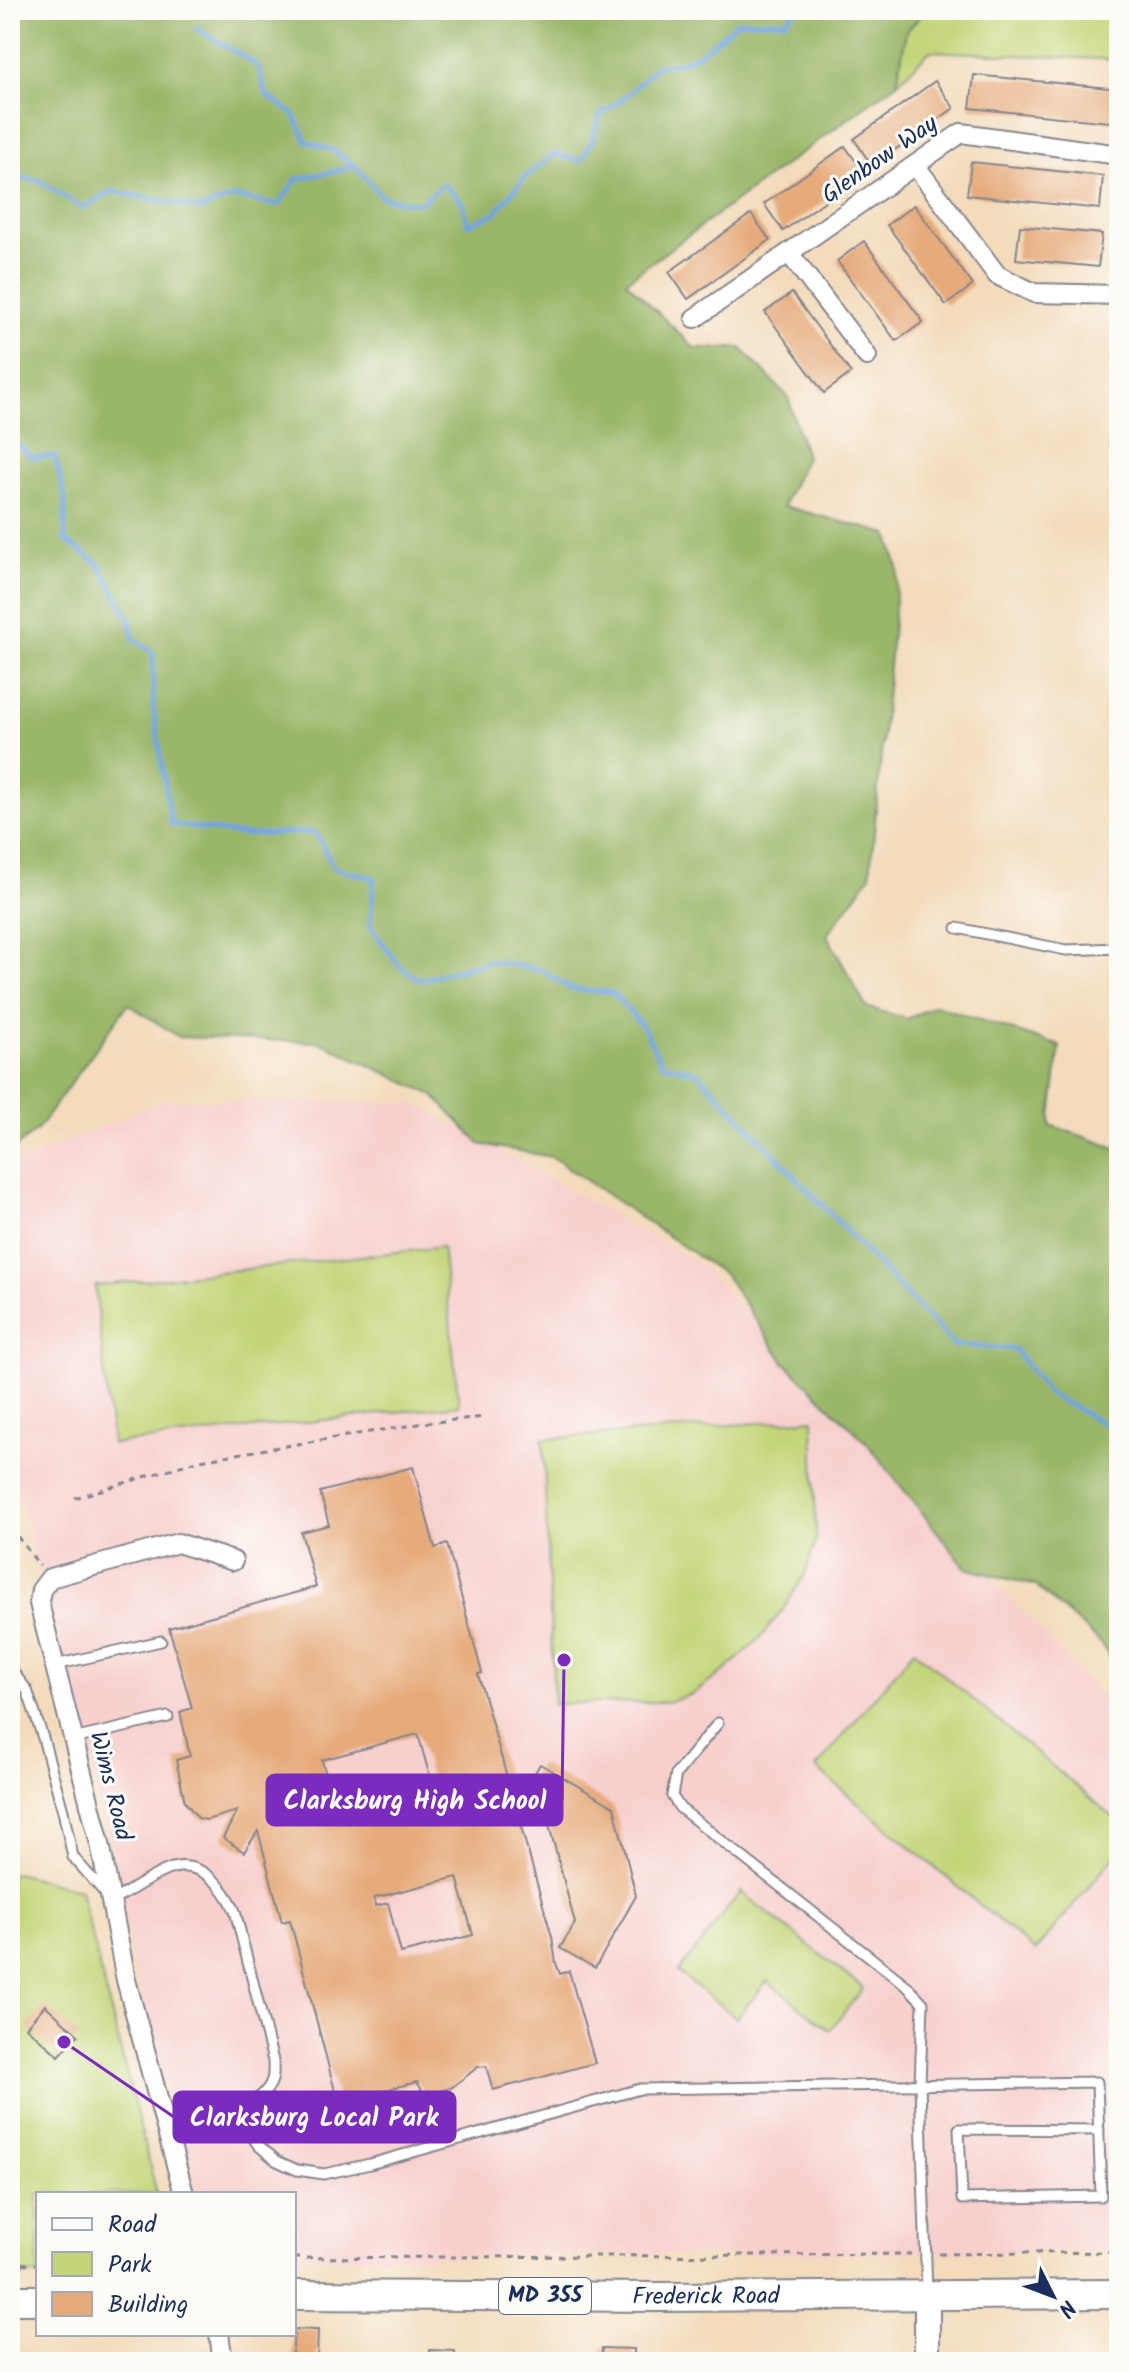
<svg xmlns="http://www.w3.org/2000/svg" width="1129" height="2372" font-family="Kalam,sans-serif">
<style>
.built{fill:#f7d0ce}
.green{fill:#c3d578;stroke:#6f826b;stroke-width:2}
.forest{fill:#9ab668;stroke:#5a7263;stroke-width:2}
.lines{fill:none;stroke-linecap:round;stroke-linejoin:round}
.stream{stroke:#72a5de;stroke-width:5}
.building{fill:#e6ab7b;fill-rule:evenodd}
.lane-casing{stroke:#87858c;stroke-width:13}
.street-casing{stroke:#87858c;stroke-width:22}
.secondary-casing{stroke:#87858c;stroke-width:28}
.primary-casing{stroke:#87858c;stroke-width:32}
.path{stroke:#87858c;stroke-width:3;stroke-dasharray:6 6;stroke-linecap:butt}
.lane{stroke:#fff;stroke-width:9}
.street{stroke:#fff;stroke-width:18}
.secondary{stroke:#fff;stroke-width:24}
.primary{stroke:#fff;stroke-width:28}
.labels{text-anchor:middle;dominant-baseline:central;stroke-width:6;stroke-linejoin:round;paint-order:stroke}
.shield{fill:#fdfcf7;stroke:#5f6c8c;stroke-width:2}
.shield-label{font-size:22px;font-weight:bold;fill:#1b2f5e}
.street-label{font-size:24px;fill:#1b2f5e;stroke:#fdfcf7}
.leader{fill:none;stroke:#7b2cbf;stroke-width:3}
.callout-dot{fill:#7b2cbf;stroke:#fdfcf7;stroke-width:3}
.callout{fill:#7b2cbf;stroke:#7b2cbf;stroke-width:3}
.callout-label{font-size:26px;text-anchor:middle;font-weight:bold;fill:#fff}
</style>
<rect width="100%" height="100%" fill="#fdfcf7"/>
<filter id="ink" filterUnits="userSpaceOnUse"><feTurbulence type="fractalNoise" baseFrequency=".0125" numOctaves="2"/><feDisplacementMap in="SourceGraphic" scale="16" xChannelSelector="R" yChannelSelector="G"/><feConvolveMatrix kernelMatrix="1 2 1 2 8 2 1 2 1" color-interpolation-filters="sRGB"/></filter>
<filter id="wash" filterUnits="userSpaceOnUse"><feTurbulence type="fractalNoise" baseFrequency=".006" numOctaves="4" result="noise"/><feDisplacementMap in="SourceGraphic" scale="32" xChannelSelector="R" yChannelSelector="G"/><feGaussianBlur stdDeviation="1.8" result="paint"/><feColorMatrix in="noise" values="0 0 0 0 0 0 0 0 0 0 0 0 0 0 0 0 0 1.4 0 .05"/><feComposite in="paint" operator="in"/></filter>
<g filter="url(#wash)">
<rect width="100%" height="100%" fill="#f3dbbb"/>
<path class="built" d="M166,1099L416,1103L701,1265L1119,1716V2251L294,2258V2194H194L131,1957L112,1848L10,1462V1175L16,1163Z"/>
<g class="green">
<path d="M925,10H1119V60L930,51L897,83L906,32Z"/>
<path d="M442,1247L459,1405L112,1444L95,1286Z"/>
<path d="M813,1419L816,1540L805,1574L782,1611L760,1638L727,1669L693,1694L666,1702L554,1704L543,1439Z"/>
<path d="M914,1650L1119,1822V1851L1035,1951L816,1768Z"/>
<path d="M16,1873L80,1890L157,2194H38V2275L10,2276V1874Z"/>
<path d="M741,1892L863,1988L830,2030L767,1981L737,2018L678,1972Z"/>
</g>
<path class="forest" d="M10,10H925L906,32L897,83L626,281L694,348H741L788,397L806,457L783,506L888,534L898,568L870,876L827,935L866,1007L907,1019L935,1005L1060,1046L1050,1125L1119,1149V1677L1102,1644L1036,1586L966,1568L866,1442L784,1362L725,1275L552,1157L480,1144L433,1095L320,1042L179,1037L128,1004L37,1130L10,1152Z"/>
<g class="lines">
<g class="stream">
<path d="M196,28L257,65L267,96L294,114L306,141L333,150L356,167L381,196L399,201L420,203L444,184L463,203L468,225L495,213L524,178L554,154L581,161L592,141L600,115L625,97L658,65C696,64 710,45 738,21H785L796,10"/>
<path d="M10,177L38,180L82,208L112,191L201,209L234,197L278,205L297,179L355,167"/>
<path d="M10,438L33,458L55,456L65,499V540L99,564L129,618L134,639L153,653V706L171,824L245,835L315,832L334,868L374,878L370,926L400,967L420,980L490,961L541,970L571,989L613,993L644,1028L662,1064L697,1072L954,1345L1014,1349L1049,1394L1119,1432"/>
</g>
</g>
<g id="blocks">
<g class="building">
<path d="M974,75L1119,89V123L970,108Z"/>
<path d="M935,81L954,108L872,166L854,139Z"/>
<path d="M845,146L864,173L783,231L764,204Z"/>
<path d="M971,162L1103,176L1100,209L967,195Z"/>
<path d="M914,205L973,285L946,305L887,225Z"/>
<path d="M751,214L770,240L688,299L669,272Z"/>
<path d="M1020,226L1102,234L1098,267L1016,259Z"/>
<path d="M864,241L923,322L896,341L837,261Z"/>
<path d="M792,293L851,373L824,393L765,312Z"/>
<path d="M413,1467L435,1548L447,1544L482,1673L478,1674L552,1937L556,1963L560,1974L569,1971L595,2063L493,2090L486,2066L478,2067L451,2088L425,2095L417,2082L376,2092L386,2130L345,2142L341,2126L344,2125L290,1920L282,1922L258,1831L244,1852L223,1838L237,1811L206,1820L198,1818L185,1802L176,1760L190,1756L180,1712L192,1708L169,1628L316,1587L301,1532L329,1525L320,1492ZM418,1734L431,1781L335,1808L322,1760ZM457,1877L473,1935L401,1953L388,1903L375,1906L374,1898Z"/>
<path d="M540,1764L614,1807L636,1896L595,1968L560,1948L575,1923L546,1814L520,1798Z"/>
<path d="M45,2005L78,2035L59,2056L26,2027Z"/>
<path d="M294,2329L318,2330L317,2362H292Z"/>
<path d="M602,2348L634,2349V2362H601Z"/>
<path d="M430,2350L455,2351V2362H430Z"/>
</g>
</g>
</g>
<g filter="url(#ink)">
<use href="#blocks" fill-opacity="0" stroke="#87858c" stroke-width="2"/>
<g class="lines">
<g class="lane-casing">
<g id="lane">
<path d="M1119,875V896"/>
<path d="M957,928L1066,950L1119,948"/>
<path d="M55,1665L161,1641"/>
<path d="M12,1671L27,1690L43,1738L63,1811L73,1857L112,1901C130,1891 148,1878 167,1870C198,1857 224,1885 235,1911L273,2061C273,2067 274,2074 272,2080C261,2113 197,2120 167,2127"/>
<path d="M718,1723L676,1774L672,1796L680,1808L907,1986L923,2003L920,2084L927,2293"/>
<path d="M73,1739L168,1717"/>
<path d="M235,2110L258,2145L277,2161L297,2170L324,2174L370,2164L640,2089L1097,2082L1101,2196L962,2199L959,2129L1099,2130"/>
</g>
</g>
<g class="street-casing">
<g id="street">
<path d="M915,165L997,275L1034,293L1119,295"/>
<path d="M789,253L867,356"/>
<path d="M695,318L961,133L1119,155"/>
<path d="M1119,415V442"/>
<path d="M184,2194L126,1980L101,1848L39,1603L41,1590L50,1578L178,1543L233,1561"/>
<path d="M219,2334L223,2362"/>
</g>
</g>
<g class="secondary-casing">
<path id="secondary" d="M927,2362V2296"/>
</g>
<g class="primary-casing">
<g id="primary">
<path id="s1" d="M294,2295L660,2297L1119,2294"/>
<path d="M10,2300H38"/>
</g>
</g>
<g class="path">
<path d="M75,1498L200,1460L425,1423L484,1417"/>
<path d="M10,1527L40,1566"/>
<path d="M939,2254L1119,2252"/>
<path d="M294,2258L911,2254"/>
<path d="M10,2263L38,2264"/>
</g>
<use href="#lane" class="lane"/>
<use href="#street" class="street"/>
<use href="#secondary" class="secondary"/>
<use href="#primary" class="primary"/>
</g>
</g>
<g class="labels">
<rect class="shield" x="499" y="2278" width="92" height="36" rx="6"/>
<g class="shield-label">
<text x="545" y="2296">MD 355</text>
</g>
<g class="street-label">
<text transform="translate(880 160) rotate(-35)">Glenbow Way</text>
<text transform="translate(110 1786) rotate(76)">Wims Road</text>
<text stroke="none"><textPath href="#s1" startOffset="412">Frederick Road</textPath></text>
</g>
</g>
<path class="leader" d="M564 1660L562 1800M64 2042L174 2117"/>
<g class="callout-dot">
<circle cx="564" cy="1660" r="8"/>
<circle cx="64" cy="2042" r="8"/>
</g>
<g class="callout">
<rect x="267" y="1775" width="295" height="50" rx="8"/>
<rect x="174" y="2092" width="281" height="50" rx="8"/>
</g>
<g class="callout-label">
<text x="415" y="1809">Clarksburg High School</text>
<text x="314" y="2126">Clarksburg Local Park</text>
</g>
<rect width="1129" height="2372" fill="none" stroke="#fdfcf7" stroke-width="40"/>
<rect x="36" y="2192" width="260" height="144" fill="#fdfcf7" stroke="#a3aaba" stroke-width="2"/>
<rect x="52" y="2218" width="40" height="12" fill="#ffffff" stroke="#a3aaba" stroke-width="2"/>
<text x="108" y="2232" font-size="24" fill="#1b2f5e">Road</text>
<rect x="52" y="2252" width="40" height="24" fill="#c3d578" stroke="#a3aaba" stroke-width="2"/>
<text x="108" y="2272" font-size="24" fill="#1b2f5e">Park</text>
<rect x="52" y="2292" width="40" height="24" fill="#e6ab7b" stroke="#a3aaba" stroke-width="2"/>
<text x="108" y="2312" font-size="24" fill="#1b2f5e">Building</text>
<g transform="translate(1053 2296) rotate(132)" stroke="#fdfcf7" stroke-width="6" paint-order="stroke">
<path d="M0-6L14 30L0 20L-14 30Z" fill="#1b2f5e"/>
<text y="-12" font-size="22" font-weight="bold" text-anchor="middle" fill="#1b2f5e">N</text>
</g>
</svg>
